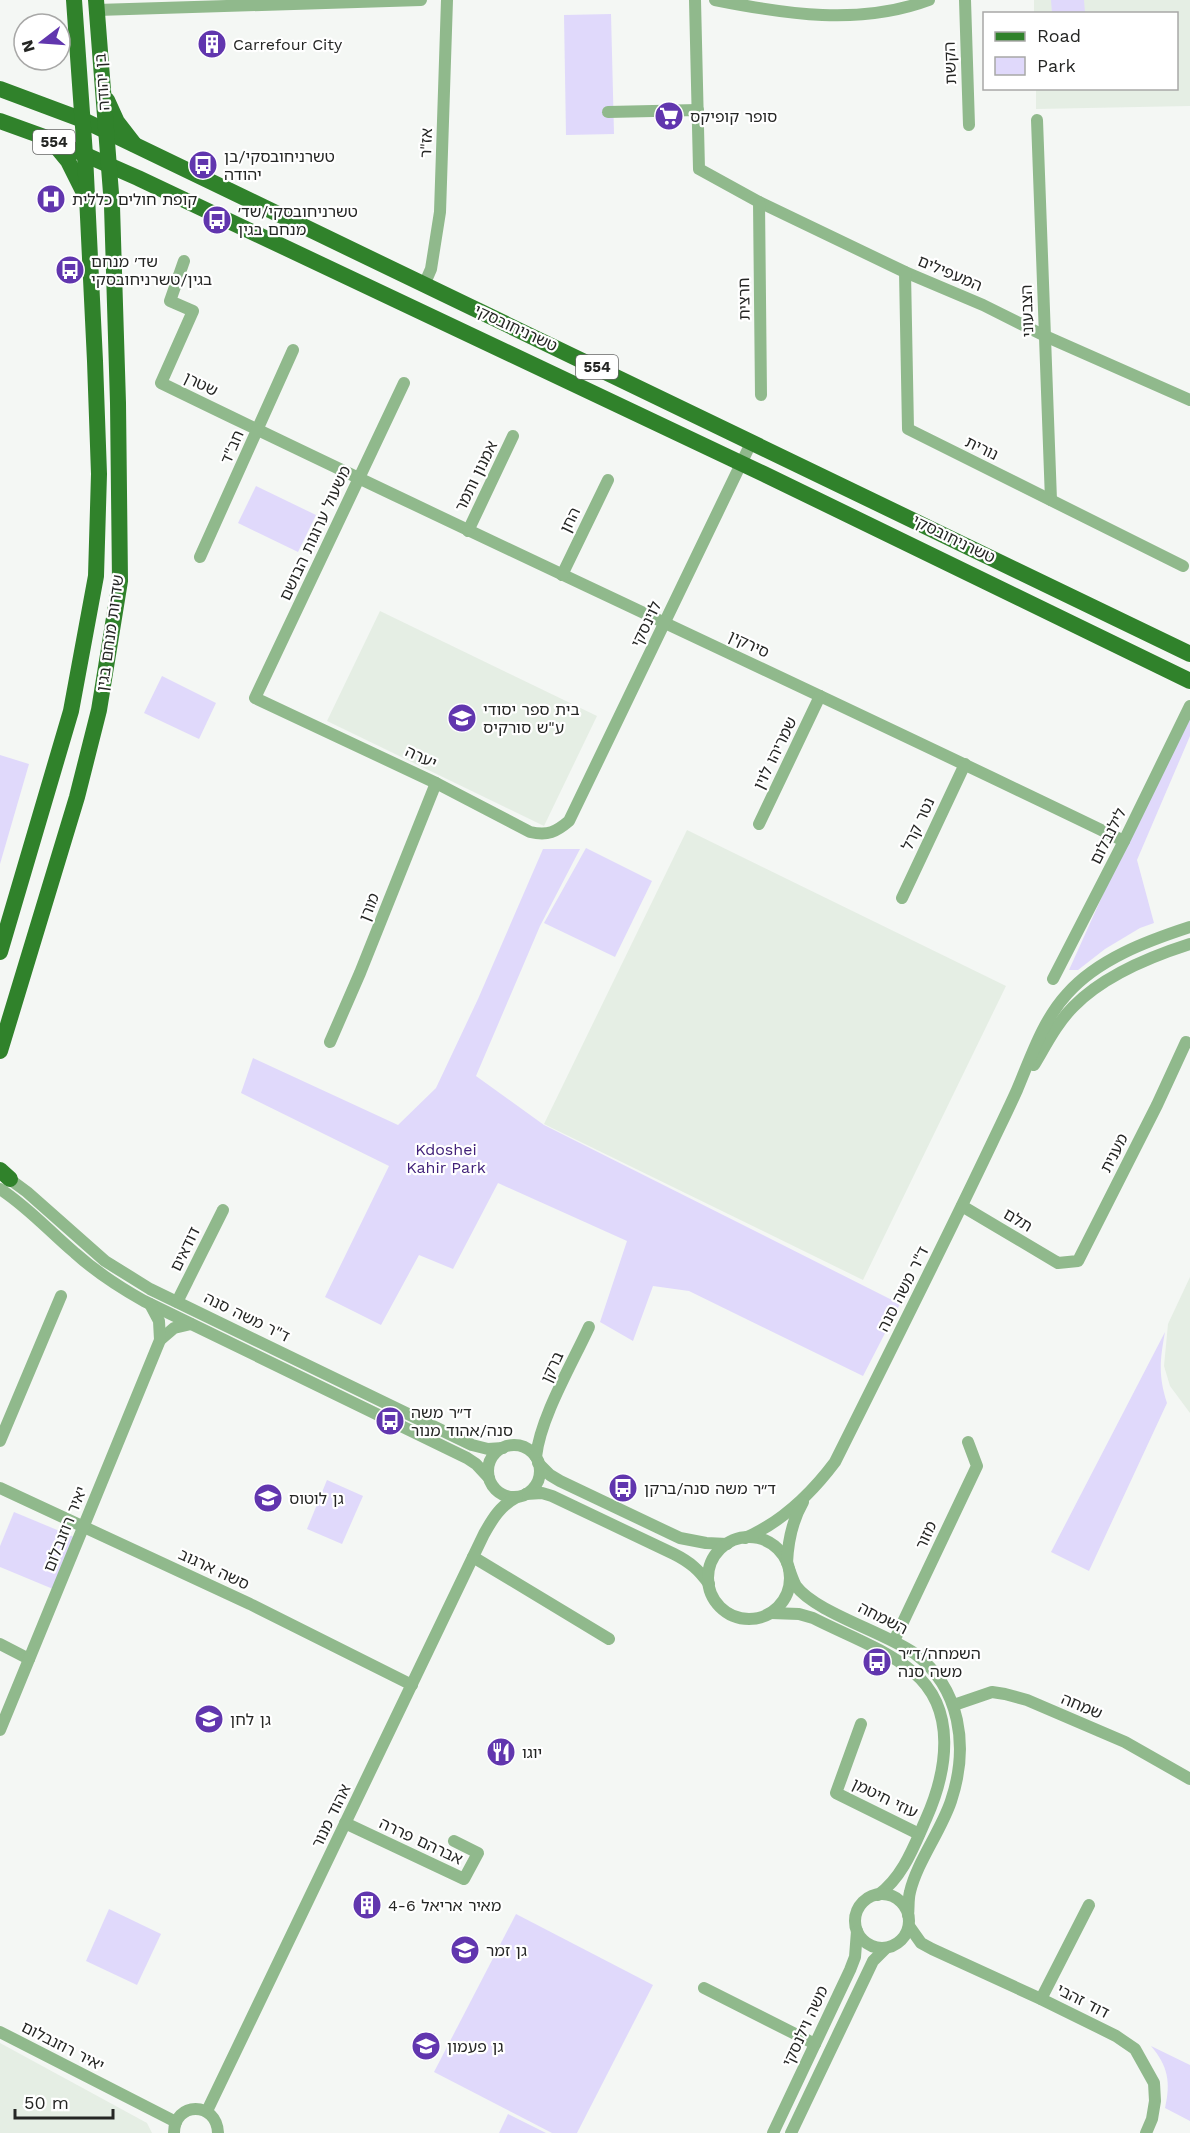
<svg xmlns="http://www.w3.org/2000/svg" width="1190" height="2133" font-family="'Work Sans','Noto Sans Hebrew',sans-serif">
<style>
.built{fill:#e5eee4}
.green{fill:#e0d9fb}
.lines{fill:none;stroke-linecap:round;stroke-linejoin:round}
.minor{stroke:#90b98c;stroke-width:12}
.major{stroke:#30822b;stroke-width:16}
.labels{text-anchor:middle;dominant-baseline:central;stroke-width:4.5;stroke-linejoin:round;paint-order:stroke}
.shield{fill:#fff;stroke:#666766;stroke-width:1.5}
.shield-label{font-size:15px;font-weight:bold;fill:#252624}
.poi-label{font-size:16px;fill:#252624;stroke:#fff;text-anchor:start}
.street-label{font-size:16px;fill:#252624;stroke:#fff}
.park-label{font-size:16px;fill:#42227a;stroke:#fff}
</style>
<rect width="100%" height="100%" fill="#f4f7f4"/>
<g class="built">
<path d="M1034,0H1190V106L1036,109V89L1176,88V14L1034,13Z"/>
<path d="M380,611L597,716L544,826L327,721Z"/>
<path d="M687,830L1006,986L863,1280L544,1124Z"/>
<path d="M1190,1277V1413L1170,1386L1164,1366L1168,1324Z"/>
<path d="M0,2043L147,2123L152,2133H0Z"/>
</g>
<g class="green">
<path d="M1051,0H1084L1085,13H1052Z"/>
<path d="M611,14L614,134L566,135L564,15Z"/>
<path d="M256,486L316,515L298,552L238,523Z"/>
<path d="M162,676L216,703L199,739L144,713Z"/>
<path d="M1190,701V736L1137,860L1154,923L1140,928L1105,949L1078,970H1069Z"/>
<path d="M0,755L29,764L0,864Z"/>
<path d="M586,848L652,881L615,957L544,923Z"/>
<path d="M543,849H580L540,926L476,1076L544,1125L900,1304L863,1376L689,1291L653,1286L633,1341L600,1322L627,1241L498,1183L453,1269L419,1255L381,1325L325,1297L389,1166L241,1093L253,1058L398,1125L436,1088L478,999Z"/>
<path d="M1165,1332C1160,1360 1158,1375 1167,1403L1089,1571L1051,1552Z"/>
<path d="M327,1480L363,1496L342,1544L307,1529Z"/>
<path d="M14,1512L74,1537L53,1589L0,1567V1546Z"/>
<path d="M109,1909L161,1934L137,1985L86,1961Z"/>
<path d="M516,1914L653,1985L577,2133H552L434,2072Z"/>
<path d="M1151,2046L1190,2065V2121L1165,2108C1171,2082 1168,2066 1151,2046Z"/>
<path d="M508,2114L546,2133H499Z"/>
</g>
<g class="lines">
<g class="minor">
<path d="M695,0L699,169L759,202L905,272L983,305L1045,336L1190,400"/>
<path d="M715,0C785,14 860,26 929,0"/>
<path d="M965,0L969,125"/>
<path d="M97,10L421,0"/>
<path d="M608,112L698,110"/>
<path d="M1037,120L1051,500"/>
<path d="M759,202L761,395"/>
<path d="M184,261L170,301L193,311L161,383C481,539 804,686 1124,841"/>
<path d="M905,272L908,429L1183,566"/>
<path d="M424,285L431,269L440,212L447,0"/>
<path d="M404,383L255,698L436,783L530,832C548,836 556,832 569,821L752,441"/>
<path d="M468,531L513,436"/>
<path d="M200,557L293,350"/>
<path d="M562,575L608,480"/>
<path d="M759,824L820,696"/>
<path d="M902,898L965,764"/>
<path d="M1053,979L1124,841L1190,706"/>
<path d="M330,1042L360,973L436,783"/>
<path d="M1034,1065C1046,1045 1057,1023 1073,1007C1103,976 1149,957 1190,944"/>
<path d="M4,1175L27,1192L105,1261L150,1289L472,1445L488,1449L503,1448"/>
<path d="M0,1189C28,1207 50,1232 75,1253C96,1272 119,1287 144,1301L467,1458L476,1464L489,1478"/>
<path d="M962,1206L1058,1263L1078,1261L1157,1105L1186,1042"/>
<path d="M177,1302L223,1210"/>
<path d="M160,1340L174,1328L191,1324"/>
<path d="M0,1441L61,1296"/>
<circle cx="514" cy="1471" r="26"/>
<path d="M536,1457C540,1418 572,1364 589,1327"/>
<path d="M538,1463L550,1475L560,1481L680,1538L706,1543L727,1544"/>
<path d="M0,1488L250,1604L412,1685"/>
<path d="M526,1494L542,1493L552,1496L674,1554C690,1562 699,1570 709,1584"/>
<circle cx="749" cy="1578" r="41"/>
<path d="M745,1538C782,1522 811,1494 835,1462C888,1356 941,1250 992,1143C1000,1126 1009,1108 1017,1090C1031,1057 1043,1020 1067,994C1098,959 1147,941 1190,927"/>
<path d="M473,1557L609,1639"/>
<path d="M787,1563C788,1541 792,1521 803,1502"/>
<path d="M789,1569C791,1574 793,1581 796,1586C815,1612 884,1632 914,1653C961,1688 969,1747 951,1801C941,1831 917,1862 910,1892C908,1899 909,1907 908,1915"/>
<path d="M771,1613L799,1614L813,1618C846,1635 884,1648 913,1672C958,1709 947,1772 926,1819C914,1846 903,1877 878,1895"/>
<path d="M894,1641L977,1466L968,1442"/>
<path d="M0,1644L29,1659"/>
<path d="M954,1705L992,1692L1005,1694L1027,1700L1125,1742L1190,1779"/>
<path d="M861,1724L836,1793L919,1834"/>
<path d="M0,1730L160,1340L159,1321L150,1304"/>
<path d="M345,1823L464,1879L478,1853L454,1841"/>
<circle cx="882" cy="1921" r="27"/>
<path d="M909,1926L921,1943L932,1949L1041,1999L1116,2036L1135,2049L1154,2083L1155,2101L1152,2119L1146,2133"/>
<path d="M704,1988L815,2044"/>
<path d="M1041,1999L1089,1905"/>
<path d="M0,2032L176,2122"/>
<path d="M207,2111L484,1534C493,1518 500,1506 517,1497"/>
<path d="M174,2133C174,2101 217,2101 218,2133"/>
<path d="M773,2133L850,1970L855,1957L857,1931"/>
<path d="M791,2133L873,1961L886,1948"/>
</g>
<g class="major">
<path d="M0,89L83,120L1190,654"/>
<path d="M107,100L117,122L134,144"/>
<path d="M0,121L47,138L138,178L764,474L1190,681"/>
<path d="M54,144L68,161L83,191"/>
<path d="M0,952L71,711L96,576L99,474L95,361L85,155L74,0"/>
<path d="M0,1051L77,797L99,710L120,581L118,403L112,206L96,0"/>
<path d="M0,1170L10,1179"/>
</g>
</g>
<defs>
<g id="building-disc" transform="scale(1.5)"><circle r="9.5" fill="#6136ae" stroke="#fff"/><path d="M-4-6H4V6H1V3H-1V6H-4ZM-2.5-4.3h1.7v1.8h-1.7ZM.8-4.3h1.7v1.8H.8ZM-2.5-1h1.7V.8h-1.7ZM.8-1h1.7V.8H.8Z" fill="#fff"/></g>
<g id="supermarket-disc" transform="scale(1.5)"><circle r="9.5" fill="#6136ae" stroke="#fff"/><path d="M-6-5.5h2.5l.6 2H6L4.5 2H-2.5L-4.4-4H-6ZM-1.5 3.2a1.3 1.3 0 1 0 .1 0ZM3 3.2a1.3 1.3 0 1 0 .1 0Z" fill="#fff"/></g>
<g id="bus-disc" transform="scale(1.5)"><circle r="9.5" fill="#6136ae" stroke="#fff"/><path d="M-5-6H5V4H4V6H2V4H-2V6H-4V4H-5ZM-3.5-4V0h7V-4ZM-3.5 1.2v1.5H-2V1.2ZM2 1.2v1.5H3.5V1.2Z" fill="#fff"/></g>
<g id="hospital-disc" transform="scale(1.5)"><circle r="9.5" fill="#6136ae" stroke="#fff"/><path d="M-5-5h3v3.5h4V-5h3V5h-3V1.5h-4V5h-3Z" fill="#fff"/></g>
<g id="school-disc" transform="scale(1.5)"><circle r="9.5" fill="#6136ae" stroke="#fff"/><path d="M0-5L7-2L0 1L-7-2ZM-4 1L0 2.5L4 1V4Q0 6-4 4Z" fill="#fff"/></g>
<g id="restaurant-disc" transform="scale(1.5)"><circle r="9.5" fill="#6136ae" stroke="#fff"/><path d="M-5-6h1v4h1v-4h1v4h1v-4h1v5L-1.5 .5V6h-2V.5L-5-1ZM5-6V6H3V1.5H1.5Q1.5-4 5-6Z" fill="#fff"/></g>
</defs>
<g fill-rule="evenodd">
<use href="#building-disc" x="212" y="44"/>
<use href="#supermarket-disc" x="669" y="116"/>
<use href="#bus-disc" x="203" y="165"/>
<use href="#hospital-disc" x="51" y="199"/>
<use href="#bus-disc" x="217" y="220"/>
<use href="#bus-disc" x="70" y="270"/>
<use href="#school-disc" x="462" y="718"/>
<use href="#bus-disc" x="390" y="1421"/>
<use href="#bus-disc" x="623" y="1488"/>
<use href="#school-disc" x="268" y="1498"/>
<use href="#bus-disc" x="877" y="1662"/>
<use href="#school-disc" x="209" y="1719"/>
<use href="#restaurant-disc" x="501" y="1752"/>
<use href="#building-disc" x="367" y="1905"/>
<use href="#school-disc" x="465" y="1950"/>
<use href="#school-disc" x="426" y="2046"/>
</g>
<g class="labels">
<g class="shield">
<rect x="33" y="130" width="42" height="24" rx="4.5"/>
<rect x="576" y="355" width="42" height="24" rx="4.5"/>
</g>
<g class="shield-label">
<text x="54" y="142">554</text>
<text x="597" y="367">554</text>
</g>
<g class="poi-label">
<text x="233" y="44">Carrefour City</text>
<text x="690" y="116">סופר קופיקס</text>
<text x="224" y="156">טשרניחובסקי/בן<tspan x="224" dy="18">יהודה</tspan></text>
<text x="72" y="199">קופת חולים כללית</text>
<text x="238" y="211">טשרניחובסקי/שד׳<tspan x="238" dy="18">מנחם בגין</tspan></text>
<text x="91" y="261">שד׳ מנחם<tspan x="91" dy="18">בגין/טשרניחובסקי</tspan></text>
<text x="483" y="709">בית ספר יסודי<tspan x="483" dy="18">ע"ש סורקיס</tspan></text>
<text x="411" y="1412">ד״ר משה<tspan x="411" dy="18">סנה/אהוד מנור</tspan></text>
<text x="644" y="1488">ד״ר משה סנה/ברקן</text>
<text x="289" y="1498">גן לוטוס</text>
<text x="898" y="1653">השמחה/ד״ר<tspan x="898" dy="18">משה סנה</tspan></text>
<text x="230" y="1719">גן לחן</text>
<text x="522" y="1752">יוגו</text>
<text x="388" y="1905">מאיר אריאל 4-6</text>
<text x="486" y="1950">גן זמר</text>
<text x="447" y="2046">גן פעמון</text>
</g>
<g class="street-label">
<text transform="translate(950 63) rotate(-92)">הקשת</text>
<text transform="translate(102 82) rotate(-94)">בן יהודה</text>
<text transform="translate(426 143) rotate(-88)">אז"ר</text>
<text transform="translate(950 273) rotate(23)">המעפילים</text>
<text transform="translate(744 299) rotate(-91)">חרצית</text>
<text transform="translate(1027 311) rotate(-92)">הצבעוני</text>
<text transform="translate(516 328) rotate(25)">טשרניחובסקי</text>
<text transform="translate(201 384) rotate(26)">שטרן</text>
<text transform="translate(232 447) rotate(-66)">חב"ד</text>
<text transform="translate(982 448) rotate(26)">נורית</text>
<text transform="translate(476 476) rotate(-64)">אמנון ותמר</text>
<text transform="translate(570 520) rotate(-64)">החן</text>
<text transform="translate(315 533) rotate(-65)">משעול ערוגות הבושם</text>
<text transform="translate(954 539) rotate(26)">טשרניחובסקי</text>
<text transform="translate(646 624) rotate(-64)">לוינסקי</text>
<text transform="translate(110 633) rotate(-82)">שדרות מנחם בגין</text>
<text transform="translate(749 644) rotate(25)">סירקין</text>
<text transform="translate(775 753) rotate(-64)">שמריהו לוין</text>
<text transform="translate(421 757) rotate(25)">יערה</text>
<text transform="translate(918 824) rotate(-65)">נטר קרל</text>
<text transform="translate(1108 836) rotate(-63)">לילנבלום</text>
<text transform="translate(369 907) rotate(-68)">מורן</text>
<text transform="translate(1114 1153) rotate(-63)">מענית</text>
<text transform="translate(1018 1220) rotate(31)">תלם</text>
<text transform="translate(185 1249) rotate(-64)">דודאים</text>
<text transform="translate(903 1289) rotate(-63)">ד"ר משה סנה</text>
<text transform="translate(247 1317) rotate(26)">ד"ר משה סנה</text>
<text transform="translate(552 1367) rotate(-65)">ברקן</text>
<text transform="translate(65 1529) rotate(-68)">יאיר רוזנבלום</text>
<text transform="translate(926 1535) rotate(-65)">מזור</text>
<text transform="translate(214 1569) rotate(25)">סשה ארגוב</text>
<text transform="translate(883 1618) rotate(27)">השמחה</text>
<text transform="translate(1082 1706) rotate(23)">שמחה</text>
<text transform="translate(885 1798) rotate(26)">עוזי חיטמן</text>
<text transform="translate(331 1816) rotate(-64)">אהוד מנור</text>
<text transform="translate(421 1841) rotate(25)">אברהם פררה</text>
<text transform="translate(1083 2001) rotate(27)">דוד זהבי</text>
<text transform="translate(805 2026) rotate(-65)">משה וילנסקי</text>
<text transform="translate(63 2046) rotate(27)">יאיר רוזנבלום</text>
</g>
<g class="park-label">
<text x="446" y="1149">Kdoshei<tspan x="446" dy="18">Kahir Park</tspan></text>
</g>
</g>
<rect x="983" y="12" width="195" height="78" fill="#ffffff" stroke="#a8a8a7" stroke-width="1.5"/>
<rect x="995" y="32" width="30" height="9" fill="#30822b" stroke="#a8a8a7" stroke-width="1.5"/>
<text x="1037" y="42" font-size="18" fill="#252624">Road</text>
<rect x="995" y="57" width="30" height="18" fill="#e0d9fb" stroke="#a8a8a7" stroke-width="1.5"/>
<text x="1037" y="72" font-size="18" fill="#252624">Park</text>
<g transform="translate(42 42) rotate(253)"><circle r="28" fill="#ffffff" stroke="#a8a8a7" stroke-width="1.5"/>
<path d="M0-4.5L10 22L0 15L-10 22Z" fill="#6136ae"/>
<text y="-9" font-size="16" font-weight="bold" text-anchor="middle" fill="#252624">N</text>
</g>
<path d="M15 2109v9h98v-9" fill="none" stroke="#252624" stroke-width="3"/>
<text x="24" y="2109" font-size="18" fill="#252624" stroke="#ffffff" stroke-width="4.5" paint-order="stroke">50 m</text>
</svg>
